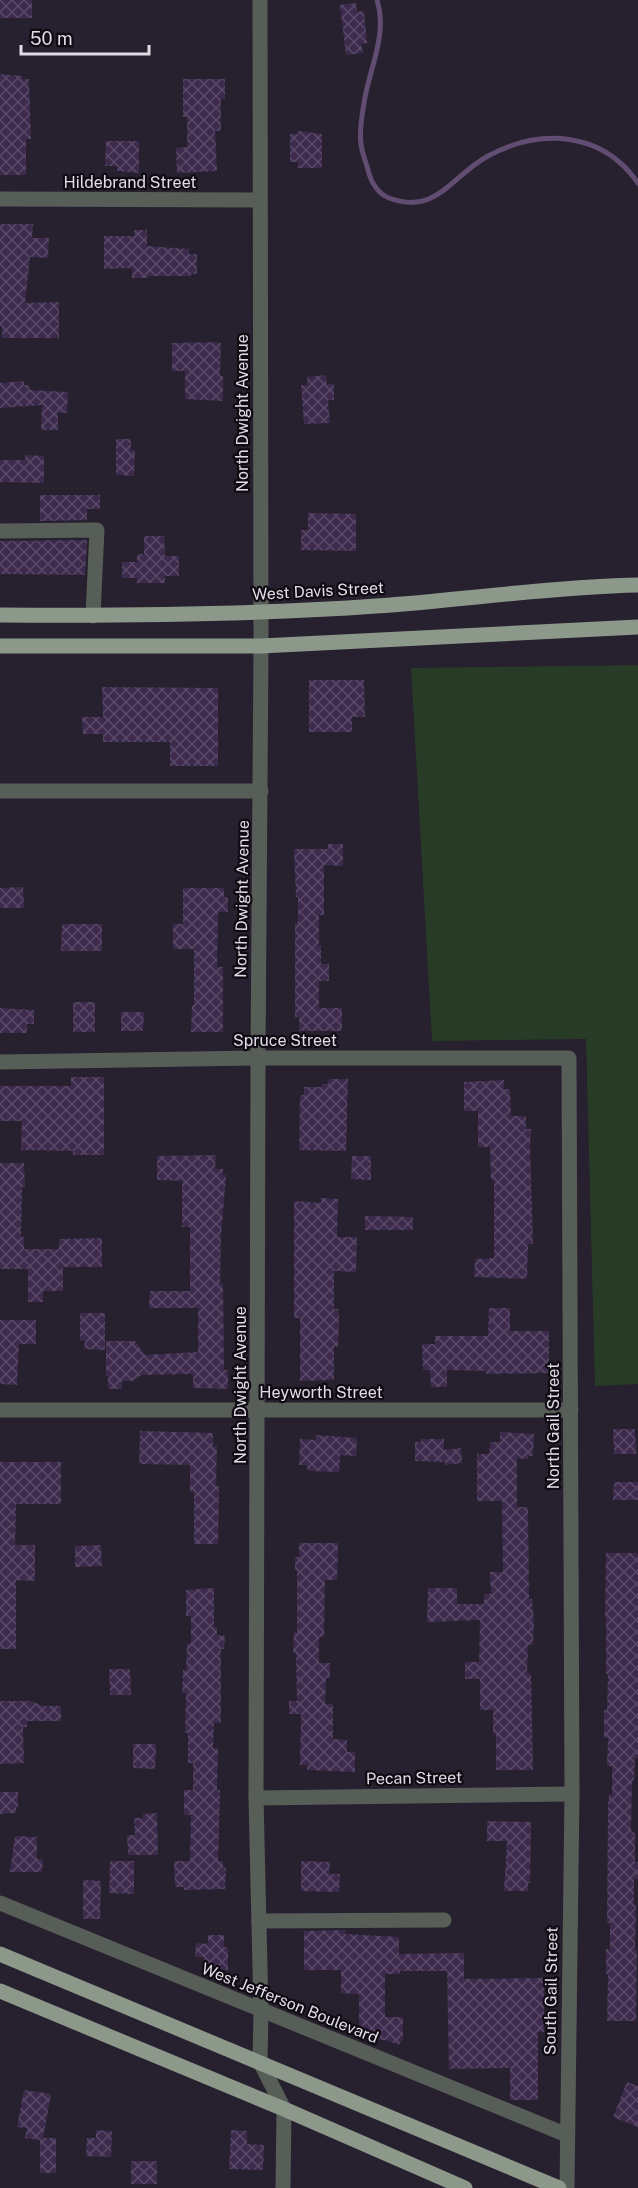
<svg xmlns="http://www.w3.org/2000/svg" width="638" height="2188" font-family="'Public Sans',sans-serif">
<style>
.grass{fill:#273b26}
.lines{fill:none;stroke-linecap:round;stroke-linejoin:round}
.stream{stroke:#604d71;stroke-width:5}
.building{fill:url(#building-cross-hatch)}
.minor{stroke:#575e57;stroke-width:15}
.major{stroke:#8b988a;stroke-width:15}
.labels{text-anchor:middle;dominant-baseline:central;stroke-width:4.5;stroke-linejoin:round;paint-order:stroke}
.street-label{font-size:16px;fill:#e1dce6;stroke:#0e0b12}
</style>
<defs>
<pattern id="building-cross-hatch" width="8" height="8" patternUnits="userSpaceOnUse" patternTransform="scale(1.5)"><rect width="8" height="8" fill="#3d2b4d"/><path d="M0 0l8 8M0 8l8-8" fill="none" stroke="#594967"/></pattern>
</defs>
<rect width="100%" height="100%" fill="#27202e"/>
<path class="grass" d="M638,665V1384L595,1386L586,1039L432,1041L411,668Z"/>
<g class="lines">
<path class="stream" d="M377,0C388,35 369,69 364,103C362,115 359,132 361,144C362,153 366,162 368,170C371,182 377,193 389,198C437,216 452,175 488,156C540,128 602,131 638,183"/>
</g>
<g class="building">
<rect x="0" y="0" width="32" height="18"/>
<path d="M356,3L357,12L364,11L367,43L361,44L363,53L346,55L340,5Z"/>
<path d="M0,74L22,76V79H29L31,139H26V175H0Z"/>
<path d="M183,79H225V99H221V131H215L217,171L177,173L176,148L187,147V117H183Z"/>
<path d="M298,131L322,134V168H298V162H290V134H298Z"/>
<path d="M106,141H139V173L117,171V166H105Z"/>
<path d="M0,224H33L32,238H49L48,258L30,257L25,303L59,302V338H2V326H0Z"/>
<path d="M134,230H147V246L189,249V254H197V274H191V276H148V278H132V268L104,269V236H134Z"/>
<path d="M217,342V343H221L220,376H223V401L185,399V371H172V343Z"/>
<path d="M326,375L327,384H334V400H328L330,423L304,424L301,385H307V377Z"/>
<path d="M24,381V385H29L30,390L68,392L67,413H58V430H41L42,405L0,408V383Z"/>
<path d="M116,439H131V450H135L134,476L116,475Z"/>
<path d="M25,455L44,456V483L0,482V460H25Z"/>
<path d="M40,495H100V509H87V520L40,521Z"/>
<path d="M308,513L356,514V551L301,550V530H308Z"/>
<path d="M144,536H164L165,556H179V576H165V583H137V578H122V562H137V554H144Z"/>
<path d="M87,540L85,575L0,574V541Z"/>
<path d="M309,680H364L365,717H352V732H309Z"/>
<path d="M102,687L218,688V766H170V742H103V734H83L82,717H103Z"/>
<path d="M328,844H343V866L324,865V915H319V945H321V964H329V981H319V1008H342V1031H299V1017H295V923H298V897H296L294,849H328Z"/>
<path d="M23,887L24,908H0V888Z"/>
<path d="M183,888H224V897L228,898V912H218L217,967H223V1032H191L192,1005H194V949H173V924H183Z"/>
<path d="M62,924H102V951H61Z"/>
<rect x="73" y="1002" width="22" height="30"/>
<path d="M0,1008L34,1010V1024H27V1033H0Z"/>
<path d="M121,1012H144L143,1031H121Z"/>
<path d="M71,1077H104V1155H73V1151L21,1150L22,1121H0V1086H71Z"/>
<path d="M329,1079H348L346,1151L299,1150L300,1095H304V1087H322V1084H328Z"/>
<path d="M504,1080V1089H510L511,1116H526V1129H531L530,1146L533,1244H528L527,1279L474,1277L475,1259L494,1258V1180H491L490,1147H478V1111H464V1082Z"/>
<path d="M216,1155L215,1169H223V1175H226L221,1237L220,1284H223L224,1370H228V1389L193,1388V1374L142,1375L132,1381H122V1389H108V1376H106V1341H135L145,1355L198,1352V1308H149L150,1291H190V1227H182V1181L157,1180V1156Z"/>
<path d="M352,1156H371V1180L351,1179Z"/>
<path d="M0,1163H24L25,1187H22L21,1237H24V1249H59V1239L102,1238V1267H63V1291H43V1302H28V1269H0Z"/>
<path d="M321,1198L338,1199L337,1237H357L356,1272L334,1271V1309H338L339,1318L338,1347L334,1346V1380L300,1381V1318H294V1201L321,1203Z"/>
<path d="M365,1216L413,1217V1230H365Z"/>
<path d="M489,1308H510V1331H549V1373L486,1374V1371L447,1370V1387H431L430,1370H423L422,1344H435V1336H488Z"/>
<path d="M80,1313H105V1350L84,1349L85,1341L80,1340Z"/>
<path d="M0,1320H36V1344H19L17,1385L0,1384Z"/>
<path d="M613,1429H635L636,1454H614Z"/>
<path d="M140,1431L213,1433V1446H217L216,1486H219L218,1544H194V1492H190V1465L139,1464Z"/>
<path d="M500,1432L534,1434L533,1456H529L528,1459L517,1458V1507H528L529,1599H532L534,1622L533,1645H528L527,1673L531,1674L533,1770H496V1734H493V1710H480V1679H465V1662H479L480,1620L427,1622L428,1588H457V1604H484V1594H491L490,1572H503L502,1501H477V1454H489L490,1442H500Z"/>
<path d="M316,1435L357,1438L356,1456L340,1455L339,1472L308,1471L306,1465H299L300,1439L316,1440Z"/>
<path d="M421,1439H444V1450L461,1448L462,1463L445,1465V1462L415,1461V1442H421Z"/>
<path d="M0,1462H61V1504H16L15,1545H35V1581L16,1580V1649H0Z"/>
<path d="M614,1482H638V1500H613Z"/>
<path d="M299,1543H338L337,1580H325L324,1637H319V1663H330V1678H326L325,1704H333V1739L347,1740V1752H355V1772L307,1770V1765H300L301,1714H289V1701H297L296,1653H293L294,1632H297V1570H295V1557H299Z"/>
<path d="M101,1545L102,1566L75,1567V1546Z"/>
<path d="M606,1553H637L638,1557V1758H635L634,1781H632L631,1829L632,1832L635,1833V1862H638V1879H634V1905H636L635,1950H637L636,2021H607L608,1974H606V1949H610V1923H607L608,1806L609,1794L612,1795V1766H607L608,1738H604V1710H607V1708L608,1674H606V1618H605Z"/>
<path d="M214,1588V1627H217V1635L225,1636L224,1649H221V1723H214L213,1748H218L217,1790H220L218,1861H223V1868H226L225,1889L184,1890V1887H175L174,1861H190L191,1815H184V1790H193V1763H188V1733H185L186,1693H182L183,1670H186L187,1643L191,1644V1616H186V1590Z"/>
<path d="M109,1669H130L131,1695H110Z"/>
<path d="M0,1701H30L43,1706H61V1721H27V1727H23L24,1763L0,1764Z"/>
<path d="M133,1744H156L155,1769L133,1768Z"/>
<path d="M0,1792H18V1807H16V1813L0,1814Z"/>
<path d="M157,1813L158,1855H128L127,1835H135L134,1818H143V1814Z"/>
<path d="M487,1821L531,1822L530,1883H528V1891H504L507,1841H487Z"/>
<path d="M15,1836L37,1837V1859H43L42,1872H10Z"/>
<path d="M110,1861H134V1894L109,1893Z"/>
<path d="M301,1861L330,1862L329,1874H340L339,1892L301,1891Z"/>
<path d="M83,1880L101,1881L100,1919H83Z"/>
<path d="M345,1930V1934L399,1937V1954L464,1953V1979L544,1978V2032H538V2100H510V2068L449,2069L447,1971H400V1974H385V2017H403V2039L399,2045L385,2040H370V2033H359V1994L341,1993V1970H304V1931Z"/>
<path d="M208,1935H224V1947H228V1970L203,1969L204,1957H195L196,1943L208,1944Z"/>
<path d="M627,2082L638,2086V2127L613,2117Z"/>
<path d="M24,2090L51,2094L43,2138H56V2173H40V2140L25,2138L27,2128L17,2127Z"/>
<path d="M96,2130L112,2131L111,2157L86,2156L87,2138H96Z"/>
<path d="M231,2130L247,2131V2144L264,2145L263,2170L229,2169Z"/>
<rect x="131" y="2161" width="26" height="23"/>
</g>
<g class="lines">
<g class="minor">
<path d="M260,0L261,646L258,1058L256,1798L261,2010L260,2062L284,2109L283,2188"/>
<path d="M0,199L259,200"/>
<path d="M0,531L97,530L93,616"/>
<path d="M0,791H261"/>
<path d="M0,1062L258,1058H569L572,1794L567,2188"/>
<path d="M0,1410H571"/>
<path d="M256,1798L572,1794"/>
<path d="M0,1903L567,2135"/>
<path d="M259,1921L444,1920"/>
</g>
<g class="major">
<path d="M0,615C126,616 251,615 376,606C463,600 550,587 638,585"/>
<path d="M0,646H261L638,627"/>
<path d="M0,1954L559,2188"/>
<path d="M0,1991L284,2109L465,2188"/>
</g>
</g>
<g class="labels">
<g class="street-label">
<text x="130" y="182">Hildebrand Street</text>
<text transform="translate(242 413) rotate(-90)">North Dwight Avenue</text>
<text transform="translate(318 591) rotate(-3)">West Davis Street</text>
<text transform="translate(242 899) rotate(-89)">North Dwight Avenue</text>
<text x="285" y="1040">Spruce Street</text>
<text transform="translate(240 1385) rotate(-90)">North Dwight Avenue</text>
<text x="321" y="1392">Heyworth Street</text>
<text transform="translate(553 1426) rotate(-90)">North Gail Street</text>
<text transform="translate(414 1778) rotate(-1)">Pecan Street</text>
<text transform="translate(551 1991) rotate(-89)">South Gail Street</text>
<text transform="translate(290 2003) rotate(22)">West Jefferson Boulevard</text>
</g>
</g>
<path d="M21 45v9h128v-9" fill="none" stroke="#e1dce6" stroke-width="3"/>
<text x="30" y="45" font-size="18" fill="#e1dce6" stroke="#0e0b12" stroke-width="4.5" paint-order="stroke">50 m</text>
</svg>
